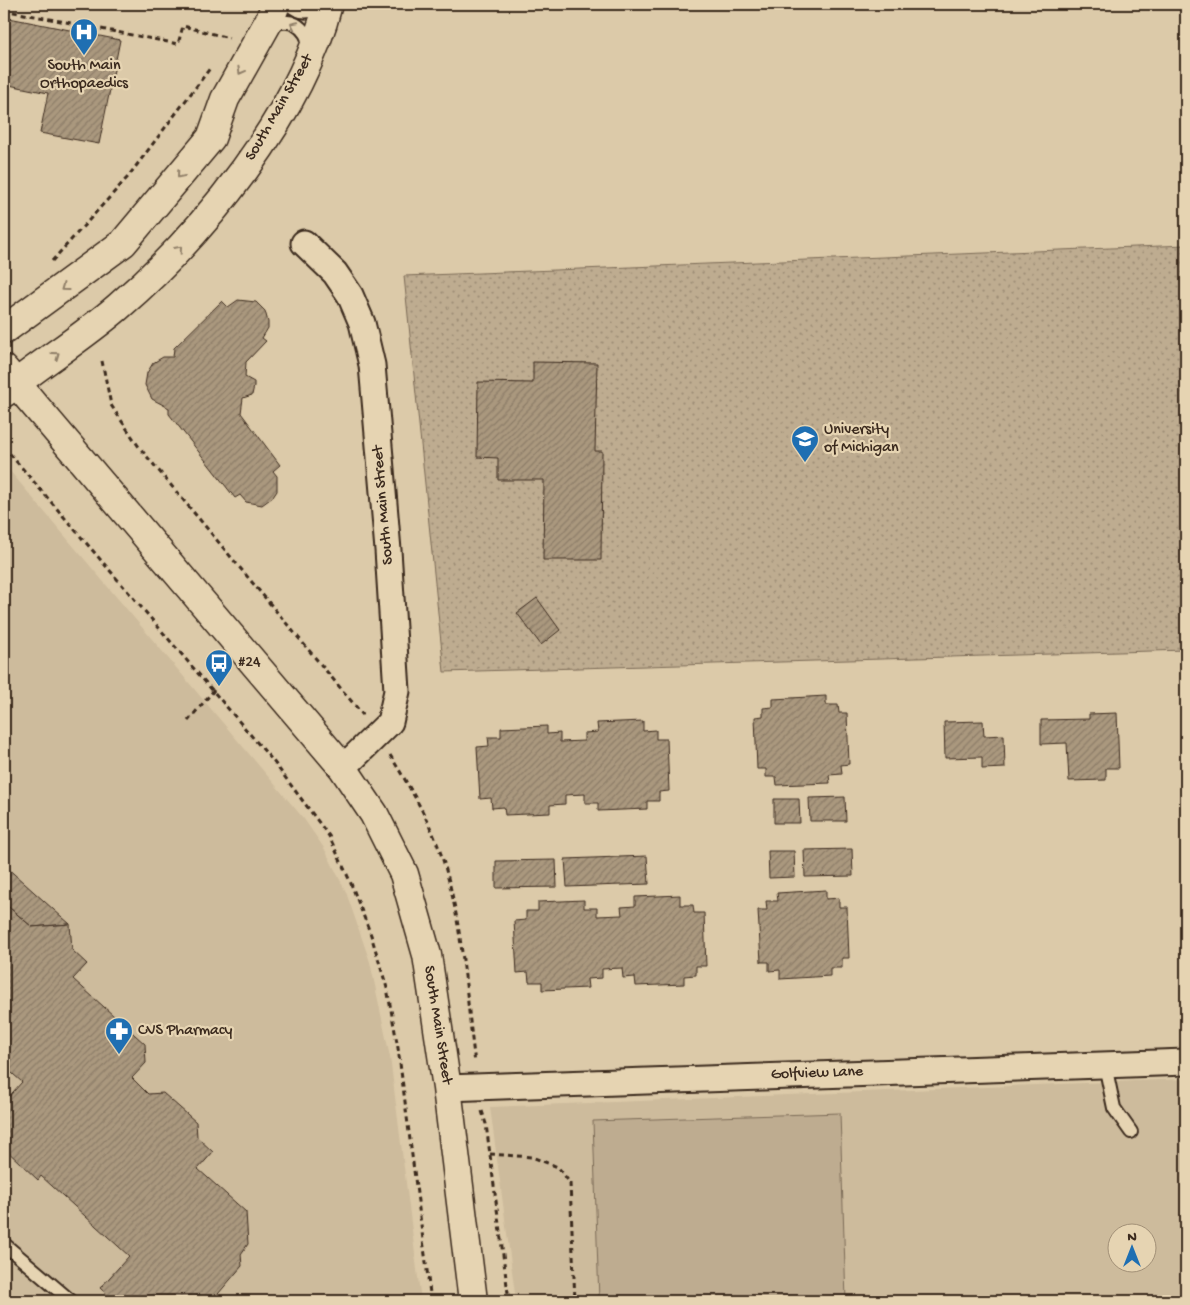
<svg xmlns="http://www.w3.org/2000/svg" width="1190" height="1305" font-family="'Gochi Hand',sans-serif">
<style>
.built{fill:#cdbb9c;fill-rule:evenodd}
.grass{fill:url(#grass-dots);stroke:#7c6b57}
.pitch{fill:#beac90;stroke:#7c6b57}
.building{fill:url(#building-hatch);stroke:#3b2a1e}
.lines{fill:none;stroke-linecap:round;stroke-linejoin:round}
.lane-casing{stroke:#3b2a1e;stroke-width:16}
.street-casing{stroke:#3b2a1e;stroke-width:29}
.secondary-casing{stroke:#3b2a1e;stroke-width:31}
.path{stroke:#3b2a1e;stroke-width:3;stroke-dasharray:5 4;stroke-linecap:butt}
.lane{stroke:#e6d4b2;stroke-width:12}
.street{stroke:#e6d4b2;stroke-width:25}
.secondary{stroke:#e6d4b2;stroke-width:28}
.oneway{stroke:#907f68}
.labels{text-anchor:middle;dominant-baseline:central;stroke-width:4.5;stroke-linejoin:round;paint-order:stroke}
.poi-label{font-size:16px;fill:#3b2a1e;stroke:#e6d4b2;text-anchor:start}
.street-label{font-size:16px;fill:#3b2a1e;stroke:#e6d4b2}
</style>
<defs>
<pattern id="grass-dots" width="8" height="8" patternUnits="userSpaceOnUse" patternTransform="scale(1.25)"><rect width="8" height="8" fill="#beac90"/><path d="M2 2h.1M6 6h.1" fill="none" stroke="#9c8c75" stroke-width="1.8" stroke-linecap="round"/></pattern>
<pattern id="building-hatch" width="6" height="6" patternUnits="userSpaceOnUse" patternTransform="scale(1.25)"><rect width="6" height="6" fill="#aa987e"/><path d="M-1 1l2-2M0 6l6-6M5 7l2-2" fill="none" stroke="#8c7c67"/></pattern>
</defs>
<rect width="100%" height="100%" fill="#dccaa9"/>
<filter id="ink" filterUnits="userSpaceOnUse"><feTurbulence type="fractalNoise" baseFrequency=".02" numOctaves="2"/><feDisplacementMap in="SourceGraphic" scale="10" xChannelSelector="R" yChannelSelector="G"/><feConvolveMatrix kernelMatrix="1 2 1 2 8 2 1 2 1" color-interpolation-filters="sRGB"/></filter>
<g filter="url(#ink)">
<g class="built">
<path d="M4,464L304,819L324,848L346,892L370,962L390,1057L421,1301H4Z"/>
<path d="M1186,1079V1301H516L490,1107ZM1118,1232H1148V1262H1118Z"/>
</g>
<path class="grass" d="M1186,245V650L444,672L404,276Z"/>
<path class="pitch" d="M840,1113L846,1301H599L593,1121Z"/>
<g class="building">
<path d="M4,17L120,40L99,144L40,133L48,93L4,84Z"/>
<path d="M238,300L256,302L265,311L268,322V328L262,338L266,341L246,362L245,377L254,382V386L252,395L243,398L241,413L280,465L273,471L277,476V491L273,497L262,505L246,502L240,495L235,498L169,414V408L152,399L145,385L147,373L153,363L163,357H173L174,348L222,301L228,307Z"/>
<path d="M533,362L597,363L595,451H602L601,560H543L544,480H498V458L477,457L478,382L533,383Z"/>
<path d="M537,598L560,630L541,645L517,613Z"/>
<path d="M826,696V705H838L839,713H847L849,764L841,765L842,774L829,775L830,783L777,785L776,777H766V769H757L755,717L763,716V708L773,707V699Z"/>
<path d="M1117,713L1119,768H1106V780L1069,781L1067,743L1041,744V720L1089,719V714Z"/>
<path d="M643,721V731L656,730V739H667L669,791L659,792V801H647V809L598,811V803H585V794L565,795V804L550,805V813L505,815L504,807L492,808L491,798L480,799L477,747L489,746L488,737H501V728L547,726V734L560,733V742L584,741V733L598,732L597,723Z"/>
<path d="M983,721L984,736L1004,735L1005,768L982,769V757L945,758L944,722Z"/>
<path d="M845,797L846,821H810L809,798Z"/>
<path d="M774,799H799L800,823H774Z"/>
<path d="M852,849L853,876L805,877L804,850Z"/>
<path d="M768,851H794L795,877L769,878Z"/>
<path d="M647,856L649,884L567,887L565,859Z"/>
<path d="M556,860L557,887L496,888V861Z"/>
<path d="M4,865L54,910L70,924L32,927L4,903Z"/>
<path d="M826,890V899L839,898V907H847L849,958H842V968H830V976L780,979V970L769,971V962H761L758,910H767L766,901H778L777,893Z"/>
<path d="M680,895V905H693L694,913H704L706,966H696V975L684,976V984L636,986L635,977L623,978L622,968L602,969V978L587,979L588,988L542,990V982H529L528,972L517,973L514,921L526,920V911H538V902L584,900V908H597V916L622,915L621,907L635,906V897Z"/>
<path d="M4,903L32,927L70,924L72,950L87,964L73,979L145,1044L146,1063L132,1078L148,1094L163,1093L196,1122L197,1137L213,1152L198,1169L246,1212L248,1244L241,1254L242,1266L212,1301H114L100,1288L129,1256L41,1176L38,1180L4,1148V1102L22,1082L4,1066Z"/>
</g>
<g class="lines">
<g class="lane-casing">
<g id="lane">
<path d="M289,4C300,15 312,13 325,5"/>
<path d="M269,28C288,13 307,27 310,47"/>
<path d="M1105,1065L1114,1108L1131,1132"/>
<path d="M4,1244L71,1301"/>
</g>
</g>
<g class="street-casing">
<g id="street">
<path d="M304,243L335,273L350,295L362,323L372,365L388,550L397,691L390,722L343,768"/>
<path d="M447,1088L1186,1062"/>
</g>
</g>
<g class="secondary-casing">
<g id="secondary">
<path d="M4,330L123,243L211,138L225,99L270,19L276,4"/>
<path d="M4,369L343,768L374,814L404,874L427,955L447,1088L473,1301"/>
<path d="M4,393C41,363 82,338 118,307C203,234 301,114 328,4"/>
</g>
</g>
<g class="path">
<path d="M4,10L178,44L183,26L229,38"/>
<path d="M52,261L127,178L211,67"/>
<path d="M102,361L111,405L139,447L363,715"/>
<path d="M4,447L273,761L329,836L350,881L371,935L387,988L398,1048L431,1301"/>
<path d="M188,721L214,690"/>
<path d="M390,755C411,789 431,823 443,860C463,925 466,996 475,1063"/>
<path d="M482,1111L486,1124L509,1301"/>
<path d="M490,1154L532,1157L558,1167L570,1183L575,1301"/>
</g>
<use href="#lane" class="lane"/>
<use href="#street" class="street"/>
<use href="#secondary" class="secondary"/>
</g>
<defs><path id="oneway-chevron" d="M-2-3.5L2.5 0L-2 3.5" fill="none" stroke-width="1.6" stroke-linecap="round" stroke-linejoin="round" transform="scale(1.25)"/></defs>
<g class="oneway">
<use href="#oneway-chevron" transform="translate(294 25) rotate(-154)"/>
<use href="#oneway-chevron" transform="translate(241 71) rotate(119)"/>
<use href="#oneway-chevron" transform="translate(180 175) rotate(130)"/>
<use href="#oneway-chevron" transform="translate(179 249) rotate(-49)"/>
<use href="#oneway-chevron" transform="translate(64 288) rotate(144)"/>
<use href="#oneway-chevron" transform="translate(56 355) rotate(-36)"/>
</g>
</g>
<defs>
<g id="hospital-pin" transform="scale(1.4375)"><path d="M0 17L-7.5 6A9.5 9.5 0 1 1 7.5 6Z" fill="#1f6fb2" stroke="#e6d4b2"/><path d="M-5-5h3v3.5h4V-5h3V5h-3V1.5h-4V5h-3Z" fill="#fff"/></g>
<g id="university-pin" transform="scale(1.4375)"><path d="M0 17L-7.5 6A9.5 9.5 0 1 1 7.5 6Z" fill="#1f6fb2" stroke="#e6d4b2"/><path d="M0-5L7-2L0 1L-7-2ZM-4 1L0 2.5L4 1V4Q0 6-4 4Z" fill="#fff"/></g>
<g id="bus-pin" transform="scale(1.4375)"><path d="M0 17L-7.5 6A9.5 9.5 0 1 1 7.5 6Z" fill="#1f6fb2" stroke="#e6d4b2"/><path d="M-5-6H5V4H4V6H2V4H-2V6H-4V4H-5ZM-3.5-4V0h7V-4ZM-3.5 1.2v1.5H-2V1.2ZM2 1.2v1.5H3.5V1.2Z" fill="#fff"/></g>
<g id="pharmacy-pin" transform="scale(1.4375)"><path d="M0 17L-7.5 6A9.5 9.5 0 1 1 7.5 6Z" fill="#1f6fb2" stroke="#e6d4b2"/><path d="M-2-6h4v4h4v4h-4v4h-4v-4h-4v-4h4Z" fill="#fff"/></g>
</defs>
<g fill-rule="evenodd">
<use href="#hospital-pin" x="84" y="32"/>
<use href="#university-pin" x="805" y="439"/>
<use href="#bus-pin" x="219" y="663"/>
<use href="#pharmacy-pin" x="119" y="1031"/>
</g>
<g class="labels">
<g class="poi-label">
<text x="84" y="66" text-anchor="middle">South Main<tspan x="84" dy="18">Orthopaedics</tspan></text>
<text x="824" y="430">University<tspan x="824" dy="18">of Michigan</tspan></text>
<text x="238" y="663">#24</text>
<text x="138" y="1031">CVS Pharmacy</text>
</g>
<g class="street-label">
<text transform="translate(280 108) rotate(-60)">South Main Street</text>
<text transform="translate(384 505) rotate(-95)">South Main Street</text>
<text transform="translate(437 1025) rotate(81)">South Main Street</text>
<text transform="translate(817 1074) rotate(-2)">Golfview Lane</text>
</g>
</g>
<rect width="1190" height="1305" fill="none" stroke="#e6d4b2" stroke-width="20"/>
<rect x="10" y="10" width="1170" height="1285" fill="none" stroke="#3b2a1e" stroke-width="2" filter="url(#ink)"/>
<g transform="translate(1132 1248)"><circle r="24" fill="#e6d4b2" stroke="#a29077"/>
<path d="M0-4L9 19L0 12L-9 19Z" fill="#1f6fb2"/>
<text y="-8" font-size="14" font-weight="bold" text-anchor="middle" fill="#3b2a1e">N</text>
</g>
</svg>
